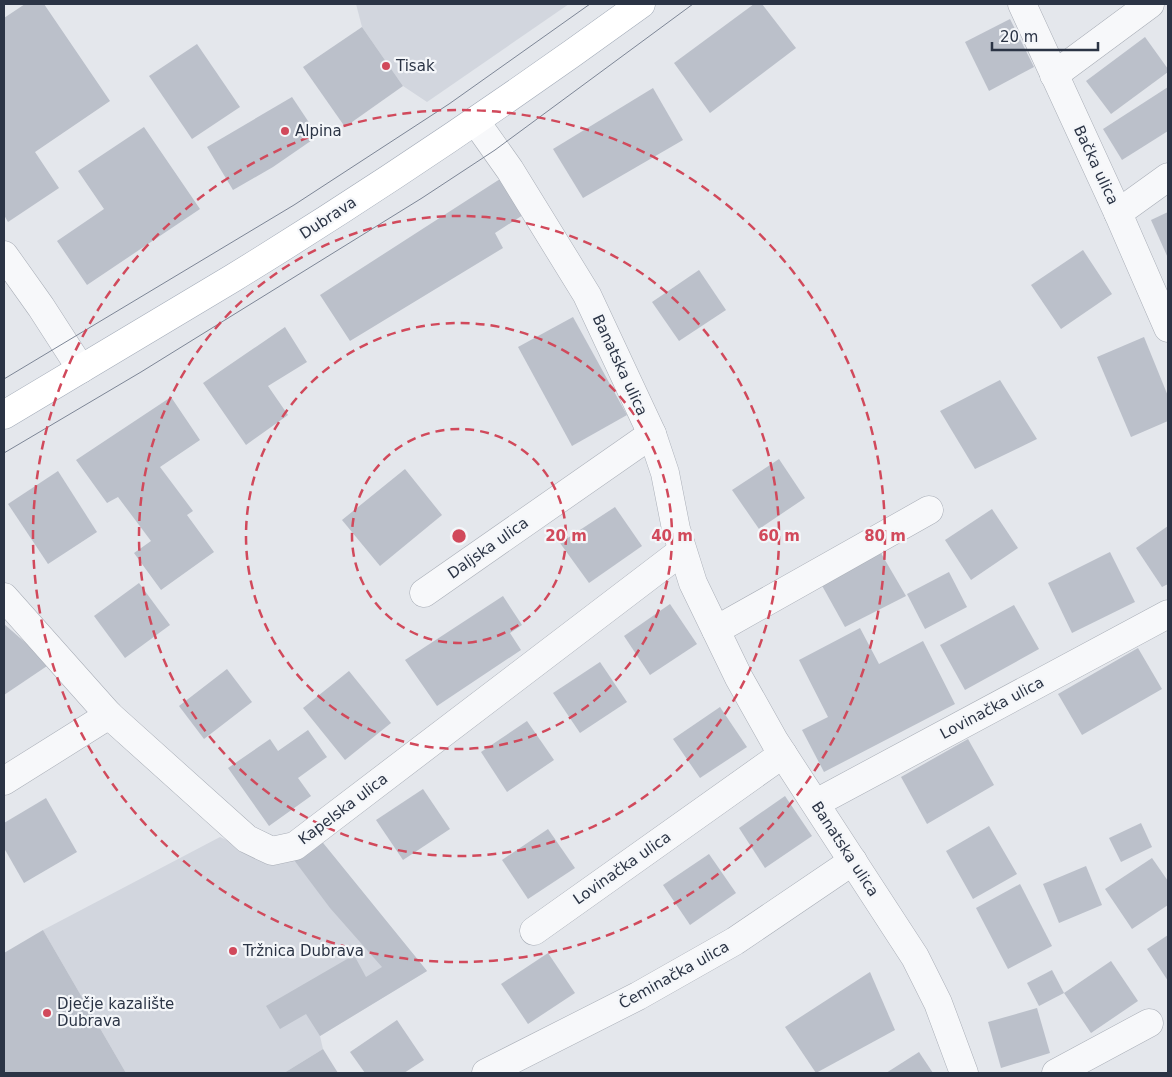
<svg xmlns="http://www.w3.org/2000/svg" width="1172" height="1077" font-family="'DejaVu Sans',sans-serif">
<style>
.built{fill:#d2d6de}
.building{fill:#bbc0ca}
.lines{fill:none;stroke-linecap:round;stroke-linejoin:round}
.minor-casing{stroke:#a9aeb7;stroke-width:29}
.major-casing{stroke:#a3abb8;stroke-width:29}
.minor{stroke:#f7f8fa;stroke-width:28}
.major{stroke:#fff;stroke-width:28}
.tram{stroke:#7d8696;stroke-width:1}
.ring{fill:none;stroke:#d1495b;stroke-width:2.5;stroke-dasharray:9 6}
.poi-dot{fill:#d1495b;stroke:#f4f6f9;stroke-width:2}
.labels{text-anchor:middle;dominant-baseline:central;stroke-width:4.5;stroke-linejoin:round;paint-order:stroke}
.poi-label{font-size:15px;fill:#2b3445;stroke:#f4f6f9;text-anchor:start}
.street-label{font-size:15px;fill:#2b3445;stroke:#f4f6f9}
.centre{fill:#d1495b;stroke:#f4f6f9;stroke-width:2.5}
.ring-label{font-size:15px;text-anchor:middle;font-weight:bold;fill:#d1495b;stroke:#f4f6f9;stroke-width:4.5;stroke-linejoin:round;paint-order:stroke}
</style>
<rect width="100%" height="100%" fill="#e4e7ec"/>
<g class="built">
<path d="M356,4H569L427,102L403,86L362,27Z"/>
<path d="M220,837L270,860L319,838L427,971L320,1036L323,1049L284,1073H126L43,930Z"/>
</g>
<g class="building">
<path d="M25,4H44L110,101L35,152L59,188L8,222L4,215V18Z"/>
<path d="M754,4H762L796,48L710,113L674,63Z"/>
<path d="M1010,19L1034,67L989,91L965,42Z"/>
<path d="M362,27L403,86L345,127L303,67Z"/>
<path d="M1145,37L1168,69V72L1111,114L1086,81Z"/>
<path d="M197,44L240,107L192,139L149,76Z"/>
<path d="M1168,87V131L1122,160L1103,129Z"/>
<path d="M653,88L683,140L583,198L553,149Z"/>
<path d="M292,97L318,136L273,167L233,190L207,147Z"/>
<path d="M144,127L200,209L87,285L57,241L104,209L78,171Z"/>
<path d="M500,179L523,215L495,233L503,248L350,341L320,295Z"/>
<path d="M1168,212V258L1151,220Z"/>
<path d="M1083,250L1112,294L1061,329L1031,285Z"/>
<path d="M699,270L726,310L679,341L652,302Z"/>
<path d="M573,317L627,415L572,446L518,347Z"/>
<path d="M285,327L307,362L268,386L288,415L246,445L203,383Z"/>
<path d="M1144,337L1168,396V421L1131,437L1097,357Z"/>
<path d="M1000,380L1037,439L975,469L940,411Z"/>
<path d="M171,397L200,440L160,467L193,511L187,515L214,552L161,590L134,553L151,541L118,497L107,503L76,460Z"/>
<path d="M779,459L805,498L759,529L732,490Z"/>
<path d="M405,469L442,515L380,566L342,520Z"/>
<path d="M58,471L97,532L48,564L8,504Z"/>
<path d="M615,507L642,546L589,583L560,543Z"/>
<path d="M992,509L1018,548L971,580L945,540Z"/>
<path d="M1168,526V584L1162,587L1136,548Z"/>
<path d="M878,548L906,596L845,627L820,582Z"/>
<path d="M1110,552L1135,602L1072,633L1048,583Z"/>
<path d="M949,572L967,607L925,629L907,594Z"/>
<path d="M139,583L170,625L125,658L94,616Z"/>
<path d="M503,596L522,625L510,633L521,650L437,706L405,660Z"/>
<path d="M670,604L697,644L650,675L624,636Z"/>
<path d="M1014,605L1039,649L965,690L940,645Z"/>
<path d="M4,624L50,664L4,695Z"/>
<path d="M860,628L879,664L923,641L955,704L824,772L802,730L828,717L799,660Z"/>
<path d="M1138,648L1162,689L1082,735L1058,694Z"/>
<path d="M600,662L627,702L580,733L553,693Z"/>
<path d="M227,669L252,702L204,739L179,706Z"/>
<path d="M349,671L391,723L345,760L303,708Z"/>
<path d="M720,707L747,747L700,778L673,739Z"/>
<path d="M527,721L554,760L507,792L481,752Z"/>
<path d="M308,730L327,757L298,778L311,796L269,826L228,768L270,739L278,751Z"/>
<path d="M968,739L994,785L927,824L901,777Z"/>
<path d="M423,789L450,829L403,860L376,820Z"/>
<path d="M785,796L812,836L765,868L739,828Z"/>
<path d="M46,798L77,852L24,883L4,848V823Z"/>
<path d="M1141,823L1152,847L1121,862L1109,838Z"/>
<path d="M989,826L1017,874L973,899L946,851Z"/>
<path d="M548,829L575,868L528,899L502,860Z"/>
<path d="M319,838L427,971L320,1036L306,1014L280,1029L266,1006L354,955L366,977L382,967L330,908L291,856Z"/>
<path d="M709,854L736,893L690,925L663,885Z"/>
<path d="M1152,858L1168,881V905L1132,929L1105,889Z"/>
<path d="M1086,866L1102,905L1059,923L1043,884Z"/>
<path d="M1020,884L1052,946L1008,969L976,908Z"/>
<path d="M43,930L126,1073H4V953Z"/>
<path d="M1168,935V981L1147,949Z"/>
<path d="M548,953L575,993L528,1024L501,984Z"/>
<path d="M1111,961L1138,1001L1091,1033L1064,993Z"/>
<path d="M1052,970L1064,993L1039,1006L1027,983Z"/>
<path d="M870,972L895,1030L816,1073L785,1027Z"/>
<path d="M1037,1008L1050,1053L1001,1068L988,1022Z"/>
<path d="M397,1020L424,1060L404,1073H365L350,1052Z"/>
<path d="M323,1049L338,1073H284Z"/>
<path d="M919,1052L933,1073H886Z"/>
</g>
<g class="lines">
<g class="minor-casing">
<g id="minor">
<path d="M1022,4L1118,213L1168,328"/>
<path d="M1054,75L1150,4"/>
<path d="M476,122L510,170L587,295L652,434L665,473L676,529L693,583L739,678L775,742L915,957L938,1003L964,1073"/>
<path d="M1118,213L1168,177"/>
<path d="M4,255L41,307L81,369"/>
<path d="M424,593L652,434"/>
<path d="M4,597L109,715L247,839L272,851L295,846L682,551"/>
<path d="M716,630L929,510"/>
<path d="M4,781L109,715"/>
<path d="M816,803L1168,614"/>
<path d="M534,931L783,754"/>
<path d="M486,1073L638,996L735,941L853,861"/>
<path d="M1056,1073L1149,1023"/>
</g>
</g>
<g class="major-casing">
<path id="major" d="M4,415C80,369 157,324 233,278C373,192 509,100 641,4"/>
</g>
<use href="#minor" class="minor"/>
<use href="#major" class="major"/>
<g class="tram">
<path d="M4,379L294,205L449,104L590,4"/>
<path d="M4,453L141,372L422,198L495,150L693,4"/>
</g>
</g>
<g class="ring">
<circle cx="459" cy="536" r="107"/>
<circle cx="459" cy="536" r="213"/>
<circle cx="459" cy="536" r="320"/>
<circle cx="459" cy="536" r="426"/>
</g>
<g class="poi-dot">
<circle cx="386" cy="66" r="5"/>
<circle cx="285" cy="131" r="5"/>
<circle cx="233" cy="951" r="5"/>
<circle cx="47" cy="1013" r="5"/>
</g>
<g class="labels">
<g class="poi-label">
<text x="396" y="66">Tisak</text>
<text x="295" y="131">Alpina</text>
<text x="243" y="951">Tržnica Dubrava</text>
<text x="57" y="1004">Dječje kazalište<tspan x="57" dy="17">Dubrava</tspan></text>
</g>
<g class="street-label">
<text transform="translate(1096 165) rotate(65)">Bačka ulica</text>
<text transform="translate(328 218) rotate(-33)">Dubrava</text>
<text transform="translate(620 365) rotate(65)">Banatska ulica</text>
<text transform="translate(488 548) rotate(-35)">Daljska ulica</text>
<text transform="translate(992 708) rotate(-28)">Lovinačka ulica</text>
<text transform="translate(343 809) rotate(-37)">Kapelska ulica</text>
<text transform="translate(845 849) rotate(57)">Banatska ulica</text>
<text transform="translate(622 868) rotate(-35)">Lovinačka ulica</text>
<text transform="translate(674 975) rotate(-29)">Čeminačka ulica</text>
</g>
</g>
<circle cx="459" cy="536" r="8" class="centre"/>
<g class="ring-label">
<text x="566" y="541">20 m</text>
<text x="672" y="541">40 m</text>
<text x="779" y="541">60 m</text>
<text x="885" y="541">80 m</text>
</g>
<rect width="1172" height="1077" fill="none" stroke="#2b3445" stroke-width="10"/>
<path d="M992 42v8h106v-8" fill="none" stroke="#2b3445" stroke-width="2.5"/>
<text x="1000" y="42" font-size="15" fill="#2b3445" stroke="#f4f6f9" stroke-width="4" paint-order="stroke">20 m</text>
</svg>
